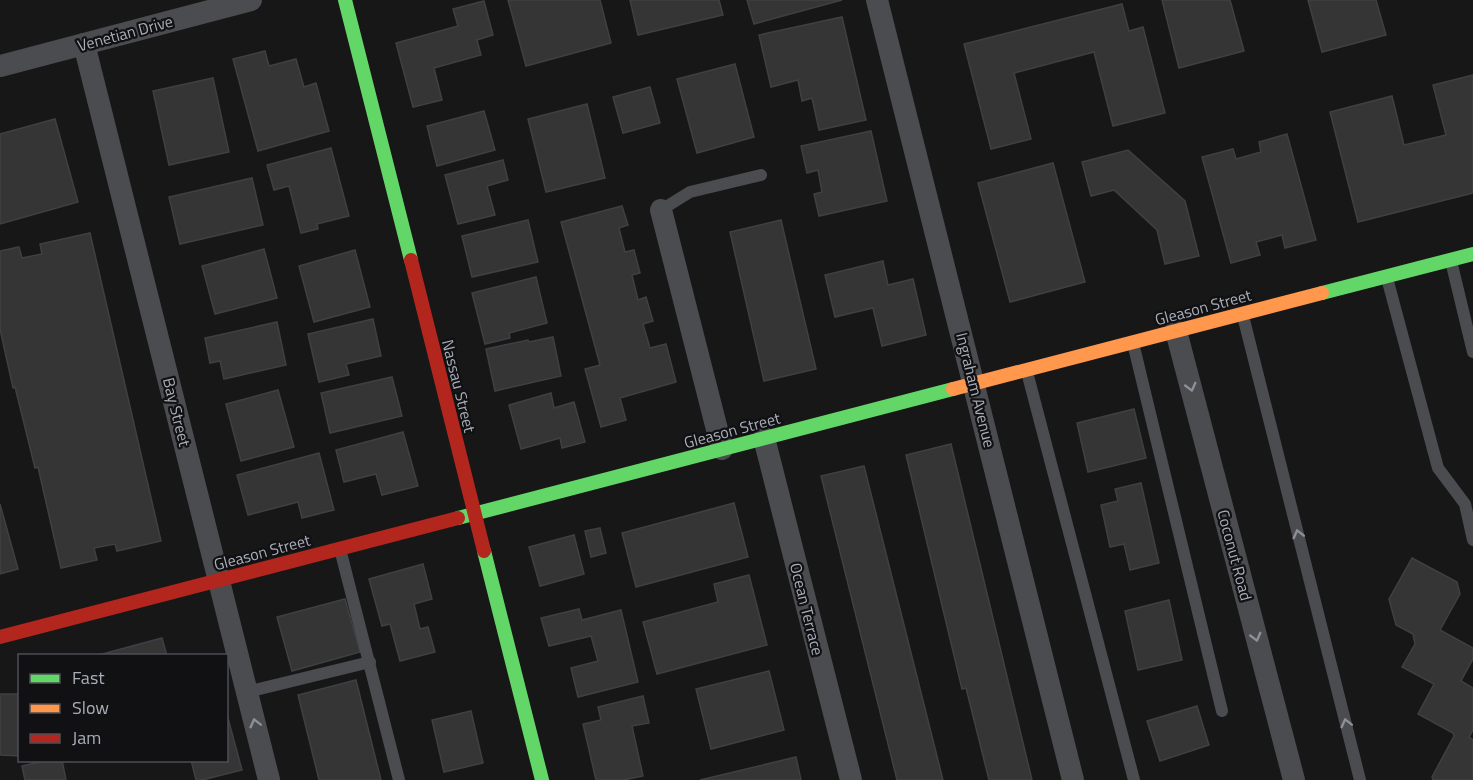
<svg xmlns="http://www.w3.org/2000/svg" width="1473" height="780" font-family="'Titillium Web',sans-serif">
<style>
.building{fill:#353536;stroke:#3f4043;stroke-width:1.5}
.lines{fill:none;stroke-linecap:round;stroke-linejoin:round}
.lane{stroke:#4b4c50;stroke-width:12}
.street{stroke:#4b4c50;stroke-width:22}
.fast{stroke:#63d668;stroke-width:14}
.slow{stroke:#ff974d;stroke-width:14}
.jam{stroke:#b3261e;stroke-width:14}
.oneway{stroke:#8c9099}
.labels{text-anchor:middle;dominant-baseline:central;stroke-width:4.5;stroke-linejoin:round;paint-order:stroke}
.street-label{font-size:16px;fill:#a8adb8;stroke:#111113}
</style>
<rect width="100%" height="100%" fill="#171717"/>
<g class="building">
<path d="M508,0H600L611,43L526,66Z"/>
<path d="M630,0H719L723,15L638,35Z"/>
<path d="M747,0H842L754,24Z"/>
<path d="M1162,0H1230L1244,51L1179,68Z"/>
<path d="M1308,0H1376L1386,35L1322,52Z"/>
<path d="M484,1L493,35L477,40L481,55L434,68L442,100L413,107L396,43L458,26L453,9Z"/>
<path d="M1122,4L1129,31L1143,27L1165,113L1113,126L1094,52L1014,73L1031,139L991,149L964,44Z"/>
<path d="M842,17L866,120L819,130L812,98L802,101L798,80L771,87L759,35Z"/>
<path d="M265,51L269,66L296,59L304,87L316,83L329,131L258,151L233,59Z"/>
<path d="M735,64L754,137L697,153L677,79Z"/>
<path d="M1473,75V193L1358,222L1330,112L1392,96L1404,145L1446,135L1433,85Z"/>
<path d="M213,78L229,152L169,165L153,91Z"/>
<path d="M650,87L660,123L623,133L613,97Z"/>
<path d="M587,104L605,178L546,192L528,119Z"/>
<path d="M484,111L495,150L437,166L427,126Z"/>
<path d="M55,119L78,202L0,224V134Z"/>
<path d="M871,131L887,201L819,216L814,194L822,192L818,170L807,173L801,146Z"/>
<path d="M1287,134L1316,240L1285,248L1282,235L1256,242L1260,255L1231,263L1202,157L1233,149L1236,159L1261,152L1259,142Z"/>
<path d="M331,148L349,216L317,224L318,229L301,233L289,186L274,190L267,165Z"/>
<path d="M1128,150L1185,201L1199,256L1165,264L1157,230L1114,190L1091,196L1082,162Z"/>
<path d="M503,160L508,180L487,186L495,215L458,224L445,175Z"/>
<path d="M1053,163L1085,282L1010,302L978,183Z"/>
<path d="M252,178L263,225L180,244L169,197Z"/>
<path d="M622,206L628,225L619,228L625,252L634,250L640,273L632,275L638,300L646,297L653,321L643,324L650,348L666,344L676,382L620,398L626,420L601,427L585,369L600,365L561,222Z"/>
<path d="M528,220L538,262L472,277L462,236Z"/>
<path d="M781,220L816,369L764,381L730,232Z"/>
<path d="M90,233L161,541L117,551L115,544L94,548L97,560L61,568L38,467L35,468L15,387L13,388L0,329V251L19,247L22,258L42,254L40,244Z"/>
<path d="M264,249L277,298L215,314L202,266Z"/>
<path d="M355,250L370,307L314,322L299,266Z"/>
<path d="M883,261L888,285L913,279L926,335L882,346L873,308L835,317L825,275Z"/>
<path d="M536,277L547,323L509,333L510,338L485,344L472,293Z"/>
<path d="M373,319L381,356L346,364L349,375L319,382L308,334Z"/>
<path d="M277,322L286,365L224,379L220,361L210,363L205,338Z"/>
<path d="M553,337L561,376L495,391L486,349L528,340L529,342Z"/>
<path d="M392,377L402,416L330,433L321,393Z"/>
<path d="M278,390L294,447L241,461L226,404Z"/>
<path d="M551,393L554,408L574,402L585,442L562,448L560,438L521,449L509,405Z"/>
<path d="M1134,409L1146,458L1088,472L1077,423Z"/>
<path d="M403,432L418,486L382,495L376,474L344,482L336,450Z"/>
<path d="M951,444L1032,780H989L966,688L962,689L906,455Z"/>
<path d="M319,453L334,510L302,518L298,502L248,515L237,475Z"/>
<path d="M864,466L943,780H897L821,476Z"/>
<path d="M1141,483L1159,563L1130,570L1124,544L1110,547L1101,505L1118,501L1115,489Z"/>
<path d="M734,503L748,557L636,587L622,533Z"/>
<path d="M0,504L18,569L0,574Z"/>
<path d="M600,528L606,553L591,557L585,531Z"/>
<path d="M574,535L584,574L540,586L529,547Z"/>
<path d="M1412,558L1457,582L1460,594L1440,630L1473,648V659L1461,681L1473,688V730L1469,737L1473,740V780H1433L1432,777L1454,736L1453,733L1418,714L1434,684L1402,667L1415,644L1413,634L1396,625L1389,599Z"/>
<path d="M423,564L432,599L414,604L420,629L428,627L435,652L400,661L390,624L382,626L369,579Z"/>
<path d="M749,575L767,645L657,674L643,622L718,602L714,584Z"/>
<path d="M345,599L360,652L292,671L277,617Z"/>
<path d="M1169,600L1182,660L1138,670L1125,611Z"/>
<path d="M579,609L582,620L621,610L638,682L578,697L571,668L598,661L591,636L549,646L541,618Z"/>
<path d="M162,638L167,656H95Z"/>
<path d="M769,671L784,730L711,749L696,689Z"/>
<path d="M356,680L381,780H319L298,695Z"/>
<path d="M0,694H20V756L0,755Z"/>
<path d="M643,696L649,723L632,726L643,776L624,780H596L583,724L601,720L598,707Z"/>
<path d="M1197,706L1209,745L1160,761L1147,721Z"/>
<path d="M226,711L242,770L202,780H196L191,760H226Z"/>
<path d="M471,711L483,763L444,772L432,720Z"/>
<path d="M796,757L801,780H700Z"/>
<path d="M48,760H62L66,780H25L22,766Z"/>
</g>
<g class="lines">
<g class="lane">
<path d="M661,210L690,192L761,175"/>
<path d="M1451,261L1473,352"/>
<path d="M1387,278L1438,468L1465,504L1473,540"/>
<path d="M1243,316L1360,780"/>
<path d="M1133,343L1222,711"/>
<path d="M1027,372L1134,780"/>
<path d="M340,549L399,780"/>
<path d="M247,692L370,662"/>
</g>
<g class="street">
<path d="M877,0L1073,780"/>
<path d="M84,44L269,780"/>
<path d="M0,66L251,0"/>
<path d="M661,210L722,449"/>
<path d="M1176,331L1294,780"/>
<path d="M764,438L851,780"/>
</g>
<g class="fast">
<path d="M345,0L411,260"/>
<path d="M1322,293L1473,254"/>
<path d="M458,518L953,389"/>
<path d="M484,551L542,780"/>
</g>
<path class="slow" d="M953,389L1322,293"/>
<g class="jam">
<path d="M411,260L484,551"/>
<path d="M0,637L458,518"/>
</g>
</g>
<defs><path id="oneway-chevron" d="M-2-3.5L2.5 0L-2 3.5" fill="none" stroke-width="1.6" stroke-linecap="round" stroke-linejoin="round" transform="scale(1.5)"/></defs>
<g class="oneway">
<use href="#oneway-chevron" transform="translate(1191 387) rotate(75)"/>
<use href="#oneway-chevron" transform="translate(1298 534) rotate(-104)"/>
<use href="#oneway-chevron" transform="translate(1256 637) rotate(75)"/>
<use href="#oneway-chevron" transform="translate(255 723) rotate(-104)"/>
<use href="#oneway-chevron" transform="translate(1346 723) rotate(-104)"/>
</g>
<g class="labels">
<g class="street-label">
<text transform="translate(125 33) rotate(-15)">Venetian Drive</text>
<text transform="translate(1203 307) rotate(-15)">Gleason Street</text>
<text transform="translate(459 386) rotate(76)">Nassau Street</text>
<text transform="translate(976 390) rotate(76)">Ingraham Avenue</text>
<text transform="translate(177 412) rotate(76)">Bay Street</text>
<text transform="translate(732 430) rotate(-15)">Gleason Street</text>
<text transform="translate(262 552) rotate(-15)">Gleason Street</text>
<text transform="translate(1235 555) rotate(75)">Coconut Road</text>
<text transform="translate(807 609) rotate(76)">Ocean Terrace</text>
</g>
</g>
<rect x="18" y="654" width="210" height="108" fill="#111113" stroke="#4d4f55" stroke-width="1.5"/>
<rect x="30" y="674" width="30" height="9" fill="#63d668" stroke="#4d4f55" stroke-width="1.5"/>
<text x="72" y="684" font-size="18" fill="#a8adb8">Fast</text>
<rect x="30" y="704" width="30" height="9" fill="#ff974d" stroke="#4d4f55" stroke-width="1.5"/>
<text x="72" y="714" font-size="18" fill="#a8adb8">Slow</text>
<rect x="30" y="734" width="30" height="9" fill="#b3261e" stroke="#4d4f55" stroke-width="1.5"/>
<text x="72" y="744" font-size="18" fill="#a8adb8">Jam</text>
</svg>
